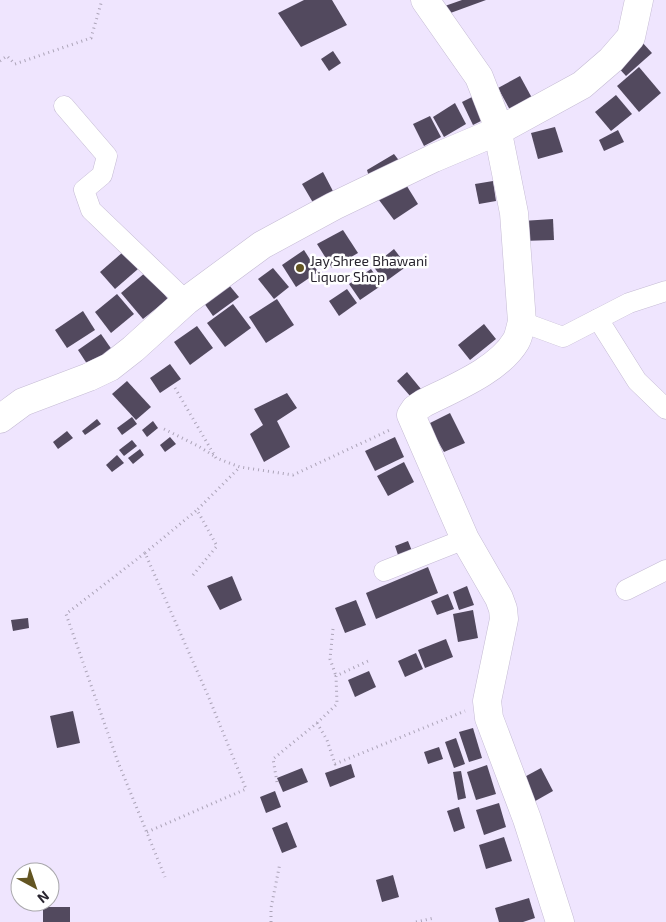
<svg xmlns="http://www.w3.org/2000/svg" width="666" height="922" font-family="'Exo 2',sans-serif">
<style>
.building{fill:#52495e}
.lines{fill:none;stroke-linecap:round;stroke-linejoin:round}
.street-casing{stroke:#c5bbd4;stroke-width:21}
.secondary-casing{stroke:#c5bbd4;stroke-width:29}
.path{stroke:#aca4b8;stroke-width:3;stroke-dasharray:1 4;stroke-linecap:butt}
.street{stroke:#fff;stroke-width:20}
.secondary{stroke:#fff;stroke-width:28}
.poi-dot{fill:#635522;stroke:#fff;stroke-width:2}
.labels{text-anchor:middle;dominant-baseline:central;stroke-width:5;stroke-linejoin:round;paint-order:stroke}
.poi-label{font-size:14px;fill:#29252f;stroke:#fff;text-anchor:start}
</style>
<rect width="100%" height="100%" fill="#efe5fe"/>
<g class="building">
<path d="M304,0H332L347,25L301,47L278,13Z"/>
<path d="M462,0H486L445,15L442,7Z"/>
<path d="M641,41L652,53L626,76L615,64Z"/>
<path d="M333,51L341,63L329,71L321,59Z"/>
<path d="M639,67L661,93L639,112L617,86Z"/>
<path d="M520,76L532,98L510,110L498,88Z"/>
<path d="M480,93L491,116L473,125L462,102Z"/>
<path d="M616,95L632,114L611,131L595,112Z"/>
<path d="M455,103L466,124L444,137L433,117Z"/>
<path d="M430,116L441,137L424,146L413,124Z"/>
<path d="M555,127L563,152L538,159L531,133Z"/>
<path d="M618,130L624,142L604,151L599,140Z"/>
<path d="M394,154L404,167L371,184L367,170Z"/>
<path d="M323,172L335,195L315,206L302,184Z"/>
<path d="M493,181L496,201L479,204L475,184Z"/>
<path d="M405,183L418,204L394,220L379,200Z"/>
<path d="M553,219L554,240L522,241V221Z"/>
<path d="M343,230L358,253L332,268L317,244Z"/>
<path d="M394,249L407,266L385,282L373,266Z"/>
<path d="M304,250L318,272L296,287L282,265Z"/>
<path d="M123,252L138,269L115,289L100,272Z"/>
<path d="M273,268L289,287L274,299L258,279Z"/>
<path d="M371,269L382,285L360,300L349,284Z"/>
<path d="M146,272L168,299L143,319L121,293Z"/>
<path d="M229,285L239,297L213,316L204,303Z"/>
<path d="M347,289L357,303L339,316L329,301Z"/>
<path d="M117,294L134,314L111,333L95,312Z"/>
<path d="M277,299L294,325L266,343L249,317Z"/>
<path d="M233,304L251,328L225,347L207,323Z"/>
<path d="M83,311L95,330L67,348L55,330Z"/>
<path d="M484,324L496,339L470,360L458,345Z"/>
<path d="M197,326L213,348L190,365L174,342Z"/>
<path d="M101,334L117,357L93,373L78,350Z"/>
<path d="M170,364L181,379L160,393L150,378Z"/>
<path d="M407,372L421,389L411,397L397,381Z"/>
<path d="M127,381L151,407L136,420L112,394Z"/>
<path d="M287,393L297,408L277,421L290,447L264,462L250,434L263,425L254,409Z"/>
<path d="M450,413L465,443L444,452L428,424Z"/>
<path d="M132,417L137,424L122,435L117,428Z"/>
<path d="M97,419L101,424L85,435L82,431Z"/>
<path d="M153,421L158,428L147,437L142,430Z"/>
<path d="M67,431L73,438L58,449L53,442Z"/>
<path d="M170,437L176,444L165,452L160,445Z"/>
<path d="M395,437L404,457L375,471L365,451Z"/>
<path d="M132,440L137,446L124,456L119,450Z"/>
<path d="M140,449L144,455L133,464L128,458Z"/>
<path d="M117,455L124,463L112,472L106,465Z"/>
<path d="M404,462L414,482L388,496L377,476Z"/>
<path d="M408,541L412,551L398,555L395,546Z"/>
<path d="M428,567L438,593L376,619L366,593Z"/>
<path d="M232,576L242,600L220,610L207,586Z"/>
<path d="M467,586L474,605L459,610L453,592Z"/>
<path d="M448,594L454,609L437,615L431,601Z"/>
<path d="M356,600L366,625L345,633L335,608Z"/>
<path d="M473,610L478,638L458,642L453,614Z"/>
<path d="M28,618L29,628L13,631L11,620Z"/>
<path d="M446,639L453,657L425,668L418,650Z"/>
<path d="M416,653L423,669L405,677L398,661Z"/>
<path d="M369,671L376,687L355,697L348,680Z"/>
<path d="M73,711L80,743L57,748L50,716Z"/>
<path d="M473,728L482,758L469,762L459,732Z"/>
<path d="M456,738L465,764L454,768L445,742Z"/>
<path d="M439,747L443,759L428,764L424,752Z"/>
<path d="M351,764L355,777L330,787L325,773Z"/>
<path d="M487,765L496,794L476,800L467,772Z"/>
<path d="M302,768L308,782L283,792L277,778Z"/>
<path d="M541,768L553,791L530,804L517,781Z"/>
<path d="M461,771L466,798L458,800L453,772Z"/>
<path d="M275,791L281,807L266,813L260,797Z"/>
<path d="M499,803L506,827L484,835L476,810Z"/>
<path d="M459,807L465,828L454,832L447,811Z"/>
<path d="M287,822L297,847L282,853L272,828Z"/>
<path d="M504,837L512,861L486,869L479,845Z"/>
<path d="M393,875L399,897L382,902L376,880Z"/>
<path d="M529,898L535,918L523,922H499L495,908Z"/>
<rect x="43" y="907" width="27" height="15"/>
</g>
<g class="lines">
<g class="street-casing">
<g id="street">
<path d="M64,106L107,156L102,175L84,190L91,210L186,301"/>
<path d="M598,319L637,381L666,409"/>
<path d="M522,322L563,337L629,303L666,291"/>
<path d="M384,571L465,539"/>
<path d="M626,590L666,570"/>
</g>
</g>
<g class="secondary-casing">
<g id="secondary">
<path d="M425,0L479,77L495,118L514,213L522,322C520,328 519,336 516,341C499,370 454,388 424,403L415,409L411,415L465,539L499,598L503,609L504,619L487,701L489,718L527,819L560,922"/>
<path d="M0,419L23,402L89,377L110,367L133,349L186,301L262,245L334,206L434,158L498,131L582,85L611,60L631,37L639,0"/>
</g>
</g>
<g class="path">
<path d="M0,61L7,56L15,64L91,38L102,0"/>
<path d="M175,388L216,458L240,467L293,475L392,429"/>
<path d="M164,429L198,446L216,457"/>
<path d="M145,553L197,510"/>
<path d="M193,575L217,546L197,510L240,467"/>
<path d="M333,629L330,659L336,676"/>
<path d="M317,723L327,740L335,764L465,711"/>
<path d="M277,782L273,759L317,723L337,704L336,676L368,661"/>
<path d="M147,832L246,789L209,698L145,553L66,614L118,762L165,877"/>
<path d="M271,922V908L280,863"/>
<path d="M416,922L434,918"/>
</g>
<use href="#street" class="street"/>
<use href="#secondary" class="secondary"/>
</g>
<circle class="poi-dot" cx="300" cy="268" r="5"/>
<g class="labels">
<g class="poi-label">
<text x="310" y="260">Jay Shree Bhawani<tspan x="310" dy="16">Liquor Shop</tspan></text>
</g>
</g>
<g transform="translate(35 887) rotate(140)"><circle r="24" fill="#ffffff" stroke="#a9a8ac"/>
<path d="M0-4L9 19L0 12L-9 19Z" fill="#635522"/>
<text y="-8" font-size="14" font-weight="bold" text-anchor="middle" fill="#29252f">N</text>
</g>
</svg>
